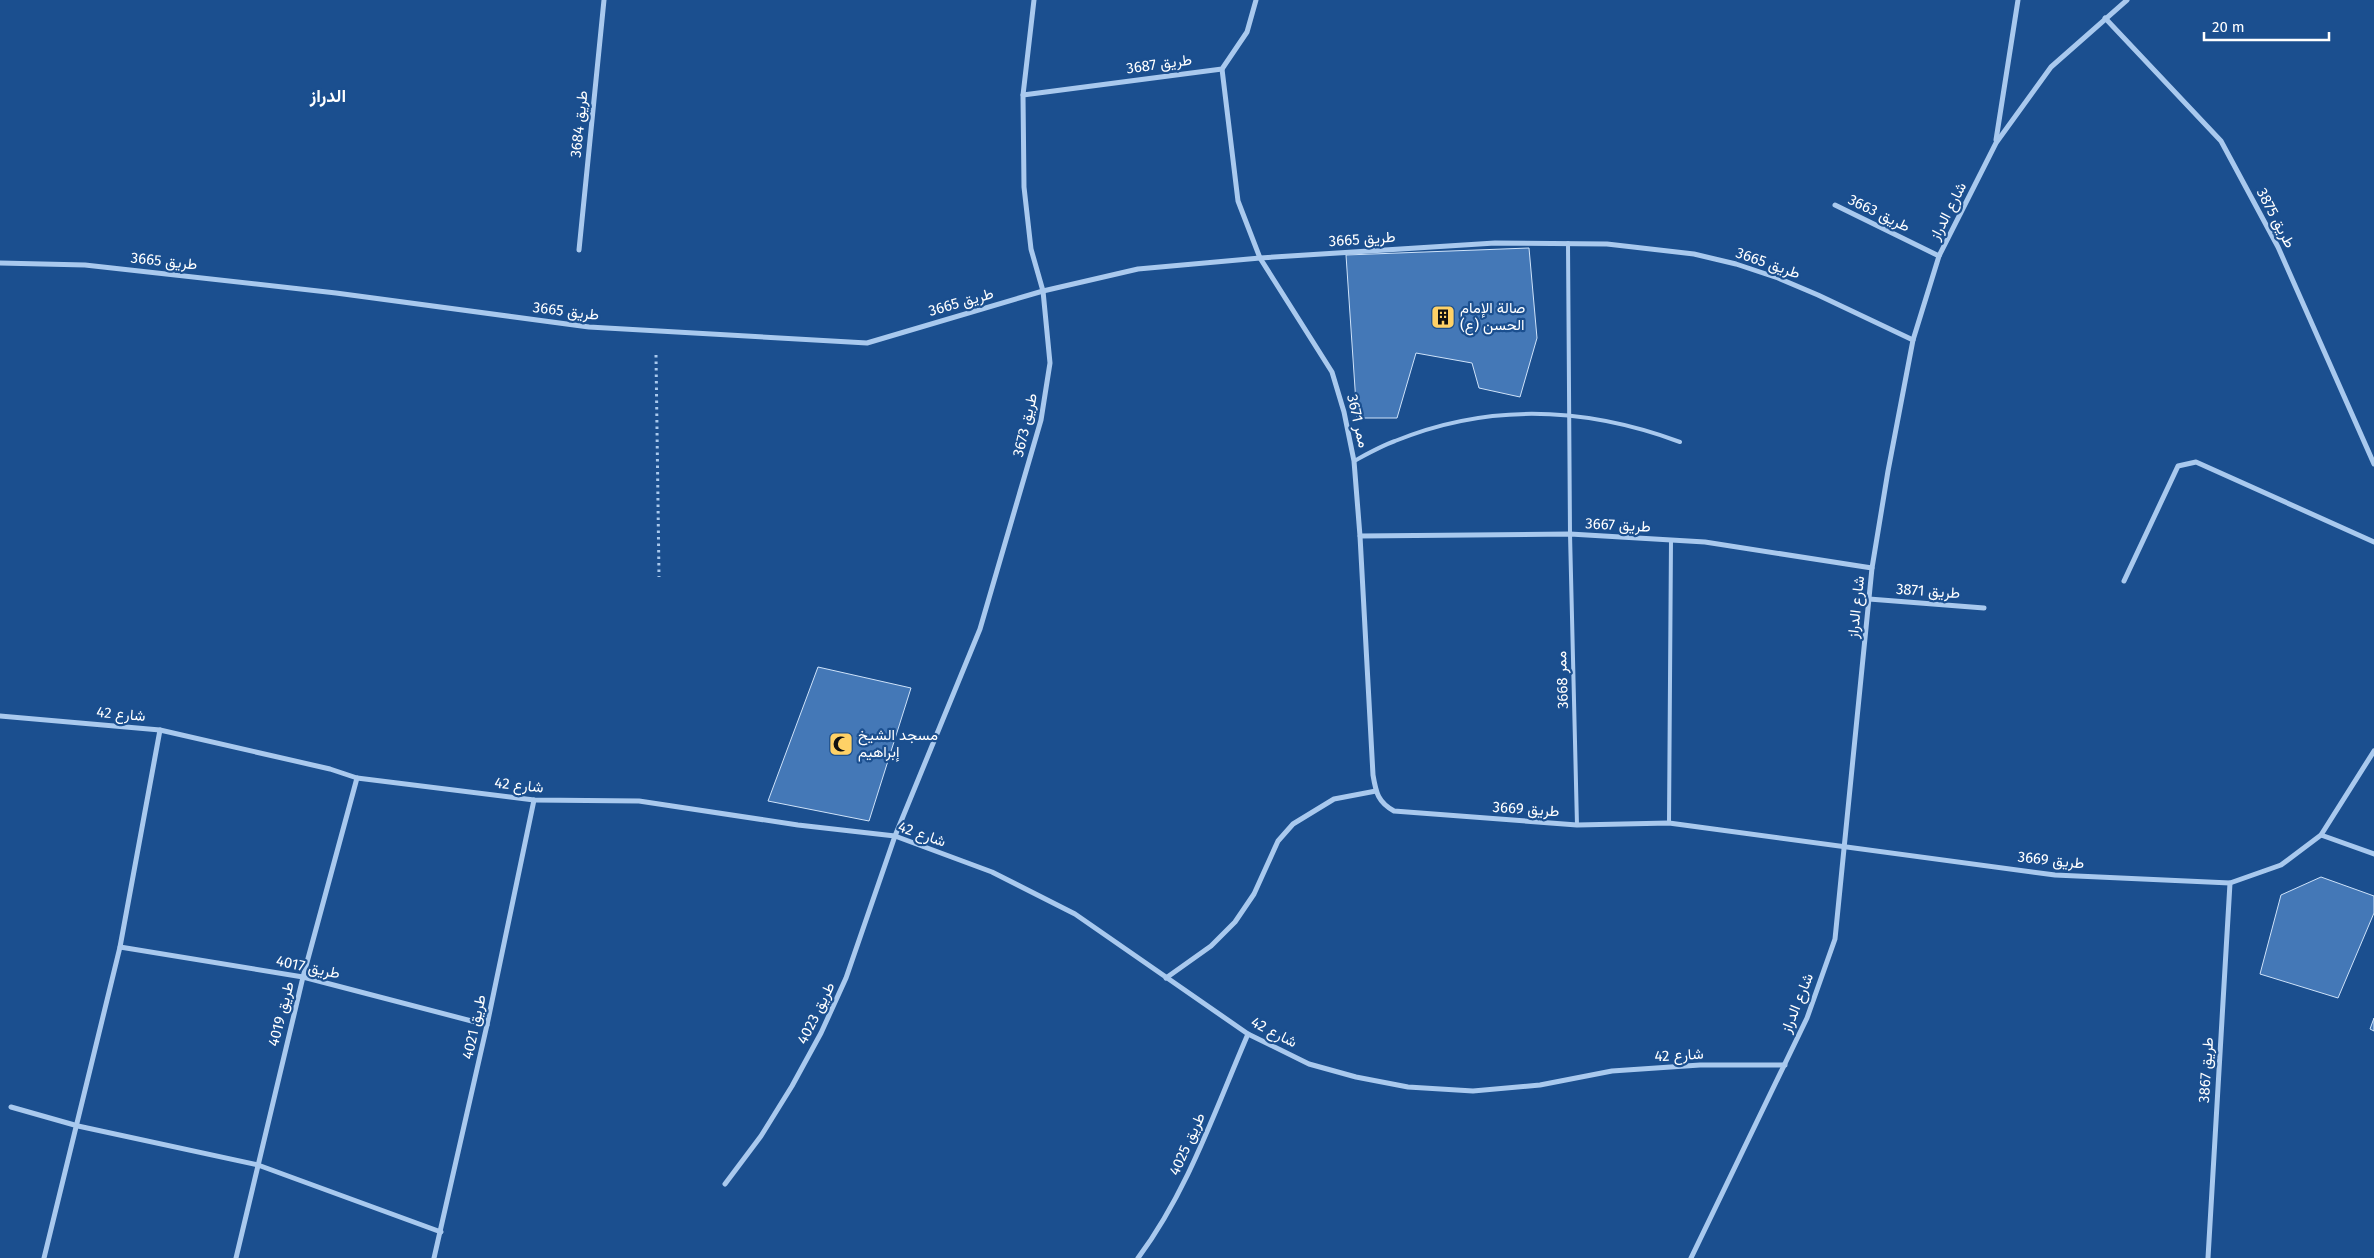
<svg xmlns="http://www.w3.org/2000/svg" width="2374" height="1258" font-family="'Fira Sans',Vazirmatn,sans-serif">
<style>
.building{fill:#4478b7;stroke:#cfe3fa}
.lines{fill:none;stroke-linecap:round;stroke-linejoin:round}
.path{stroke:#a9c9ee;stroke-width:3;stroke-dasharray:2.5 4;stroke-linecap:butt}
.lane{stroke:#a9c9ee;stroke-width:4}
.street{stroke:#a9c9ee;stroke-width:5}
.labels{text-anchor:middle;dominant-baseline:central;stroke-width:4.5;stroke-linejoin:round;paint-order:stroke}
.street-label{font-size:15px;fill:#fff;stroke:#1b4f8f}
.poi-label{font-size:15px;fill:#fff;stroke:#1b4f8f;text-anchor:start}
.quarter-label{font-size:18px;font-weight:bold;fill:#fff;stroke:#1b4f8f}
</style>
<rect width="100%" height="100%" fill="#1b4f8f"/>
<g class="building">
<path d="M1529,248L1537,338L1520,397L1479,388L1472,363L1416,353L1397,418H1357L1346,255Z"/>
<path d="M818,667L911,688L869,821L768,801Z"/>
<path d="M2321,877L2374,896V913L2338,998L2260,974L2281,895Z"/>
<path d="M2374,1018V1031L2370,1029Z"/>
</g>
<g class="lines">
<path class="path" d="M656,355L659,577"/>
<g class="lane">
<path d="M1568,243L1570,534L1577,825"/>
<path d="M1354,461C1367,454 1381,446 1395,441C1490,402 1585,407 1680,442"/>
<path d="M1669,823L1671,540"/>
</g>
<g class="street">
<path d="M2105,18L2221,141L2278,247L2374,464"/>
<path d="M1222,69L1238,201L1260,258L1332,372L1344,412L1354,461L1360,536L1373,775C1376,793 1378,802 1394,811L1577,825L1669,823L2055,875L2230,883L2281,865L2321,835L2374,751"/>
<path d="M1023,95L1222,69L1247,32L1256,0"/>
<path d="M1996,140L2018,0"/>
<path d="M1835,205L1939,256"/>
<path d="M579,250L604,0"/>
<path d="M0,263L85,265L336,293L589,327L867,343L1043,291L1138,269L1260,258L1495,243L1607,244L1694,254L1736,264L1778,278L1818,295L1913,340"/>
<path d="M1360,536L1570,534L1705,542L1872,568"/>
<path d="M2124,581L2178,466L2196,462L2374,542"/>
<path d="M1869,599L1984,608"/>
<path d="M0,716L160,730L330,769L357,778L534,800L639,801L798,825L895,836L992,872L1075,914L1248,1034L1309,1064L1356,1077L1408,1087L1473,1091L1540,1085L1612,1071L1700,1065H1785"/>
<path d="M2321,835L2374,854"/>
<path d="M120,947L303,977L487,1025"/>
<path d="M1166,978L1211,946L1235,922L1254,894L1278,841L1293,824L1334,799L1376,791"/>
<path d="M11,1107L78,1126L258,1165L441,1232"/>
<path d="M725,1184L761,1136L792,1086L821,1033L846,978L895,836L980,629L1041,420L1050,363L1043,291L1031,249L1024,187L1023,95L1034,0"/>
<path d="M44,1258L120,947L160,730"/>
<path d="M236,1258L303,977L357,778"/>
<path d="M434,1258L487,1025L534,800"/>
<path d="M1138,1258C1188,1191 1215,1110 1248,1034"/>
<path d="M1691,1258L1807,1018L1835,939L1872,568L1888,471L1913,340L1939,256L1996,143L2051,67L2127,0"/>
<path d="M2208,1258L2230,883"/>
</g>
</g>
<defs>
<g id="building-square" transform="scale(1.25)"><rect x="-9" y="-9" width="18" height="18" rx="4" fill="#ffd166" stroke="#1b4f8f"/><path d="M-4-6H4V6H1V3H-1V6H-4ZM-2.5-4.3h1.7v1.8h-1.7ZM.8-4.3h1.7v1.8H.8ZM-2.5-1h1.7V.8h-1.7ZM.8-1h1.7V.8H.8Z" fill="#111"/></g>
<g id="mosque-square" transform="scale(1.25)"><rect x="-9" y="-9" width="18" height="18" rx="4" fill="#ffd166" stroke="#1b4f8f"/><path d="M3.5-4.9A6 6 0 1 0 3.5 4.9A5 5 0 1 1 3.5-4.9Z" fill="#111"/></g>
</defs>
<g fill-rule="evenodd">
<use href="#building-square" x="1443" y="317"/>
<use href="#mosque-square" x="841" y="744"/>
</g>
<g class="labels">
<g class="street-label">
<text transform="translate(1159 64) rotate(-8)">طريق 3687</text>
<text transform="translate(579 124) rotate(-84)">طريق 3684</text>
<text transform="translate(1948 211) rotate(-63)">شارع الدراز</text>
<text transform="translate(1879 213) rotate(26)">طريق 3663</text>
<text transform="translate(2276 218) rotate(62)">طريق 3875</text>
<text transform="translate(1362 239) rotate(-4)">طريق 3665</text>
<text transform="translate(164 261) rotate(6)">طريق 3665</text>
<text transform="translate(1768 263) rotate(19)">طريق 3665</text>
<text transform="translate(961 302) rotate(-16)">طريق 3665</text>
<text transform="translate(566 311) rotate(7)">طريق 3665</text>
<text transform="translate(1358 421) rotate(77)">ممر 3671</text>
<text transform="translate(1025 425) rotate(-77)">طريق 3673</text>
<text transform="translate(1618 525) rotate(3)">طريق 3667</text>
<text transform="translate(1928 591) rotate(4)">طريق 3871</text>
<text transform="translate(1856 607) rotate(-84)">شارع الدراز</text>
<text transform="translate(1562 680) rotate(-92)">ممر 3668</text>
<text transform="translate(121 714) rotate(5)">شارع 42</text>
<text transform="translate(519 785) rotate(6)">شارع 42</text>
<text transform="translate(1526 809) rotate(4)">طريق 3669</text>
<text transform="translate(922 834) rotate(19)">شارع 42</text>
<text transform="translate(2051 860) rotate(6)">طريق 3669</text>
<text transform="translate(308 967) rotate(12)">طريق 4017</text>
<text transform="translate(1797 1003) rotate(-68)">شارع الدراز</text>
<text transform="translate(816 1013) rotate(-64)">طريق 4023</text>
<text transform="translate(281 1014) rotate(-76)">طريق 4019</text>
<text transform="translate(474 1027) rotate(-78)">طريق 4021</text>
<text transform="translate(1274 1032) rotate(27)">شارع 42</text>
<text transform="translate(1679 1055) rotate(-3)">شارع 42</text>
<text transform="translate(2206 1070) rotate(-86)">طريق 3867</text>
<text transform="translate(1187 1144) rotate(-66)">طريق 4025</text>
</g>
<g class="poi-label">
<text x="1460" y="308">صالة الإمام<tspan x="1460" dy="17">الحسن (ع)</tspan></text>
<text x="858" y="735">مسجد الشيخ<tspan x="858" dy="17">إبراهيم</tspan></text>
</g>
<g class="quarter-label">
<text x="328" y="96">الدراز</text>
</g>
</g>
<path d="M2204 32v8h125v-8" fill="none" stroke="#ffffff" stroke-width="2.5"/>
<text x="2212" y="32" font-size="15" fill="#ffffff" stroke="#1b4f8f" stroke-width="4" paint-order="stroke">20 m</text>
</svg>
